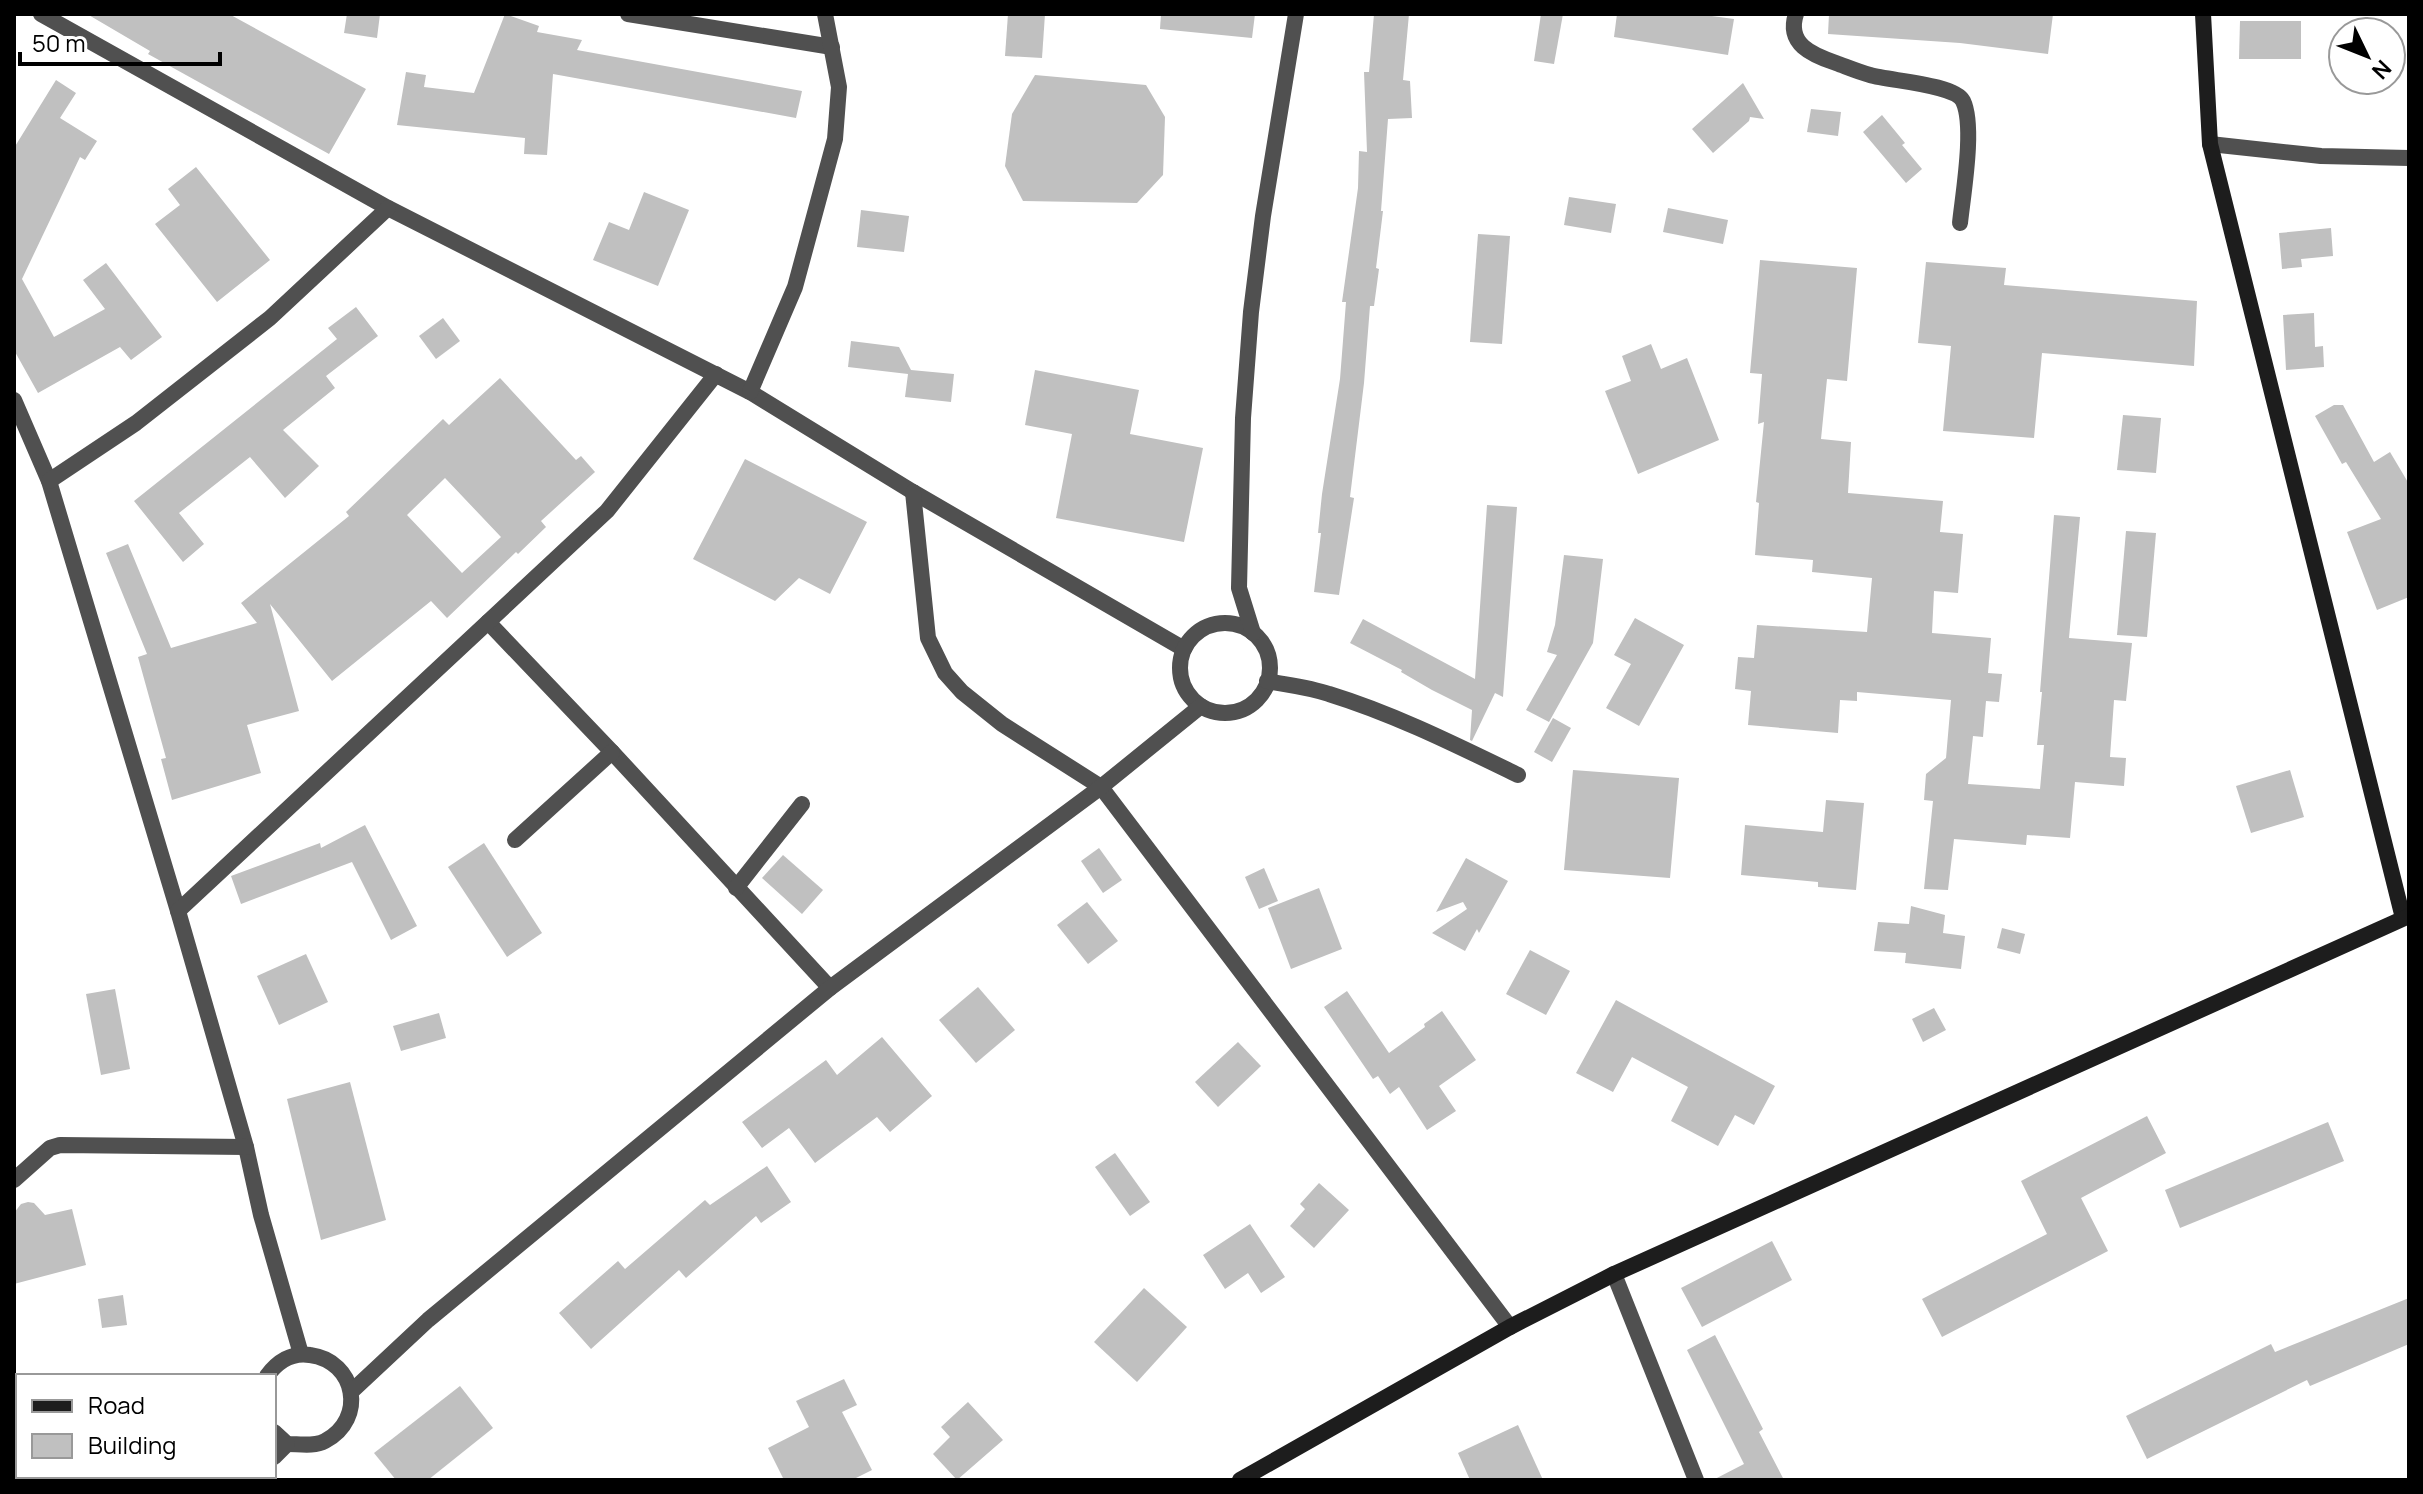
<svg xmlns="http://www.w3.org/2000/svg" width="2423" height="1494" font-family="Manrope,sans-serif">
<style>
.building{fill:#c0c0c0;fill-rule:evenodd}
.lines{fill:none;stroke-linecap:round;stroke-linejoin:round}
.street{stroke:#505050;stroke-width:16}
.secondary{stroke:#1d1d1d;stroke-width:16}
</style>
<rect width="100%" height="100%" fill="#fff"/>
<g class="building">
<path d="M87,14H229L366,89L329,154L148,54L150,51Z"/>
<path d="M347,14H380L377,38L344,33Z"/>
<path d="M505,14L539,26L537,32L582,40L577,50L802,91L796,118L553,74L547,155L524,154L525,138L397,125L406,72L426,75L424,87L474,93Z"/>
<path d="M1008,14H1045L1042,58L1005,56Z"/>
<path d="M1161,14H1255L1252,38L1160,29Z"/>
<path d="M1374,14H1409L1403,80L1410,81L1412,118L1388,119L1381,211H1383L1376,268L1379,269L1374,306H1370L1364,383L1350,497L1354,498L1339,595L1314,592L1321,533H1318L1322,494L1340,379L1346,302H1342L1358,188L1359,151L1367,152L1364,72H1369Z"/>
<path d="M1541,14H1563L1554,64L1534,61Z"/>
<path d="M1617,14H1697L1734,19L1728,55L1614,37Z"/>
<path d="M1829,14H2053L2048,54L1960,43L1828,34Z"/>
<path d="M2240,21H2301V59H2239Z"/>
<path d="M1035,75L1146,85L1165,117L1163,175L1137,203L1023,201L1005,166L1012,114Z"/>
<path d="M56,80L76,93L60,118L97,141L85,160L80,157L22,279L54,337L105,309L83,280L106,263L162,337L131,360L120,347L38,393L14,350V148Z"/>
<path d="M1743,83L1764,119L1750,117L1749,121L1713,153L1692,129Z"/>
<path d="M1811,109L1841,112L1838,136L1807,132Z"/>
<path d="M1882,115L1905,143L1902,145L1922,169L1906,183L1863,132Z"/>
<path d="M196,167L270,260L217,302L155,224L180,205L168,189Z"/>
<path d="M644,192L689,210L658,286L593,260L609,222L629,230Z"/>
<path d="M1569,197L1616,204L1611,233L1564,225Z"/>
<path d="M1668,208L1728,220L1723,244L1663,232Z"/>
<path d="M861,210L909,216L904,252L857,247Z"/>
<path d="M2331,228L2333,256L2301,259L2302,267L2282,269L2279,233Z"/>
<path d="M1478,234L1510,236L1502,344L1470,342Z"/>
<path d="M1760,260L1857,268L1847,381L1827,379L1821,439L1851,442L1848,493L1943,501L1940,532L1963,534L1958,593L1934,591L1932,633L1991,638L1988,673L2002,674L1999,702L1986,701L1983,737L1973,736L1968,784L2040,789L2044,745H2037L2042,692H2040L2054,515L2080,517L2069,638L2132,643L2126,701L2114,700L2110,757L2126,758L2124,786L2075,782L2070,838L2027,835L2026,845L1954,839L1948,890L1924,889L1933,801L1924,800L1926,774L1946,758L1951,700L1857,692V701L1840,700L1838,733L1748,725L1751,691L1735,689L1738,657L1754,658L1757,625L1867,632L1872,578L1812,572L1813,560L1755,555L1759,503L1756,502L1764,422L1758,424L1762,374L1750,373Z"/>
<path d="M1926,262L2006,268L2004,285L2197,301L2194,366L2042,353L2034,438L1943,431L1951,346L1918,343Z"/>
<path d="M356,307L378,336L326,376L335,388L283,430L319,466L285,498L250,457L179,513L204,544L183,562L134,501L337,339L328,328Z"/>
<path d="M2314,313L2315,347L2323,346L2324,367L2286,370L2283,315Z"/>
<path d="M443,318L460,341L436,359L419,336Z"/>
<path d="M851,341L899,347L911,370L954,374L951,402L905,397L908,374L848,367Z"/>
<path d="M1651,344L1661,369L1687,358L1719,440L1638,474L1605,391L1631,381L1622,356Z"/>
<path d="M1035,370L1139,390L1130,434L1203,448L1184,542L1056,518L1072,434L1025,425Z"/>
<path d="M500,378L576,460L581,456L595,472L541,521L546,527L518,554L516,552L447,618L431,601L332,681L270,604L299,711L247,725L261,773L172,800L161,759L166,758L138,657L147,654L106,553L128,544L171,648L257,623L241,603L349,516L346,512L443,419L449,425ZM445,478L501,537L462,573L407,515Z"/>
<path d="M2334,405H2343L2374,462L2390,452L2409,484V597L2377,610L2347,532L2381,519L2346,462L2342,464L2315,416Z"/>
<path d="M2123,415L2161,418L2156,473L2117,470Z"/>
<path d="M745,459L867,522L830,594L799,578L775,601L693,559Z"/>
<path d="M1487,505L1517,507L1503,697L1495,693L1472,741L1470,740L1472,710L1432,690L1401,672L1402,670L1350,643L1363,619L1475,679Z"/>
<path d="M2126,531L2156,533L2147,637L2117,635Z"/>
<path d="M1564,555L1603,559L1593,643L1549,722L1526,710L1557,655L1547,652L1555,625Z"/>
<path d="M1635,618L1684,645L1639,726L1606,708L1631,664L1614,655Z"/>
<path d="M1553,718L1571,728L1552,762L1534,752Z"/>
<path d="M1573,770L1679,778L1670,878L1564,870Z"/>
<path d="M2290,770L2304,817L2251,833L2236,786Z"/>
<path d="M1826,800L1864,803L1856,890L1818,887V882L1741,875L1745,825L1823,832Z"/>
<path d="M365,825L417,926L391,940L352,862L241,904L231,876L320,843L321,848Z"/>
<path d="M484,843L542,933L507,957L448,867Z"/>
<path d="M1099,848L1122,880L1103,893L1081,861Z"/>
<path d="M783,855L823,890L802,914L762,878Z"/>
<path d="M1466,858L1508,881L1479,933L1477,929L1465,951L1432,933L1467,909L1463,902L1436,912Z"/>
<path d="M1264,868L1278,901L1259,909L1245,877Z"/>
<path d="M1319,888L1342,949L1291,969L1268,908Z"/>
<path d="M1087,902L1118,941L1088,964L1057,925Z"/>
<path d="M1911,906L1945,915L1943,933L1965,936L1961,969L1905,963L1906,953L1874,951L1878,922L1909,924Z"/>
<path d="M2002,928L2025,934L2020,954L1997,948Z"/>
<path d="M1530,950L1570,971L1546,1015L1506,994Z"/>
<path d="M306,954L328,1002L279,1025L257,976Z"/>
<path d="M978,987L1015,1030L976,1063L939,1020Z"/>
<path d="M115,989L130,1069L101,1075L86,994Z"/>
<path d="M1347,991L1389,1053L1425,1027L1424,1024L1442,1011L1476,1060L1439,1086L1456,1111L1427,1130L1399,1087L1390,1094L1378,1076L1373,1079L1324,1007Z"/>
<path d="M1616,1000L1775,1086L1754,1125L1735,1115L1718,1146L1671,1121L1688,1087L1632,1057L1613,1092L1576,1073Z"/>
<path d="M1934,1008L1946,1030L1923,1042L1912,1019Z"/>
<path d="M439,1013L446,1038L401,1051L393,1026Z"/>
<path d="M882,1037L932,1096L890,1132L877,1117L815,1163L789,1128L762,1148L742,1122L826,1060L837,1075Z"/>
<path d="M1238,1042L1261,1066L1218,1107L1195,1082Z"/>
<path d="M350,1082L386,1220L321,1240L287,1099Z"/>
<path d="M2147,1116L2166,1153L2081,1198L2108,1251L1942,1337L1922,1299L2047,1234L2021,1181Z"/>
<path d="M2328,1122L2344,1161L2180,1228L2165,1190Z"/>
<path d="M1115,1153L1150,1202L1130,1216L1095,1167Z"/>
<path d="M767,1166L791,1202L761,1223L756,1216L686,1278L679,1270L591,1349L559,1313L618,1261L625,1269L705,1200L710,1205Z"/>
<path d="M1319,1183L1349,1210L1314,1248L1290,1226L1305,1209L1300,1204Z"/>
<path d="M28,1202L34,1203L45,1215L72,1209L86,1265L14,1284V1213L21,1204Z"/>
<path d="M1250,1224L1285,1277L1261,1293L1248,1273L1225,1289L1203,1255Z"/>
<path d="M1772,1241L1792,1280L1702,1327L1681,1288Z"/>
<path d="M1144,1288L1187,1327L1137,1382L1094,1342Z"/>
<path d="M123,1295L127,1325L102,1328L98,1299Z"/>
<path d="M2409,1298V1344L2310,1386L2307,1380L2147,1459L2126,1416L2271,1344L2275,1352Z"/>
<path d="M1715,1335L1763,1429L1759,1432L1784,1480H1713L1744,1464L1687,1350Z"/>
<path d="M844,1379L857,1405L842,1412L872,1470L852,1480H784L768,1448L809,1427L796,1401Z"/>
<path d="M460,1386L493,1428L428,1480H396L374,1453Z"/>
<path d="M968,1402L1003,1440L957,1480L933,1454L950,1437L941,1427Z"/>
<path d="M1518,1425L1543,1480H1470L1458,1453Z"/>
</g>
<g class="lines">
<g class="street">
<path d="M41,14L388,208L750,392L913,492L1184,649"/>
<path d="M628,14L832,47"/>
<path d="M1796,14C1786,44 1812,55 1836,63C1847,67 1859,72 1870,75C1890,81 1954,84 1963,101C1975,126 1963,194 1960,223"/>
<path d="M2210,144L2321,156L2409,158"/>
<path d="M750,392L795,287L835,139L839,87L825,14"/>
<path d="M14,400L49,481L178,911L246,1147L261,1215L301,1354"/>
<path d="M49,481L136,423L270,318L388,208"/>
<path d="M913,492L928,638L945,673L962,692L1002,724L1101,787L1510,1327"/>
<path d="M488,622L612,752L830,988"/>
<circle cx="1225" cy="668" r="45"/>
<path d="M1253,633L1239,588L1243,418L1251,312L1263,216L1296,14"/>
<path d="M1267,681C1288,685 1309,687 1329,694C1394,714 1456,745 1518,775"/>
<path d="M515,840L612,752"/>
<path d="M736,888L802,804"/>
<path d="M178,911L607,511L716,374"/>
<path d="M14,1180L50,1148L60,1145L246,1147"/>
<path d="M1614,1274L1696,1480"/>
<path d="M267,1376C277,1362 292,1352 310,1355C356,1361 367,1419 325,1441C314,1447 299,1444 287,1444L274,1432"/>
<path d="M352,1391L428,1320L830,988L1101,787L1201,706"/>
<path d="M274,1457L287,1444"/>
<path d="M252,1480L256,1476"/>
</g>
<g class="secondary">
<path d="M2203,14L2210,144L2403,918"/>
<path d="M1240,1480L1510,1327L1614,1274L2409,916"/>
</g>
</g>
<rect width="2423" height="1494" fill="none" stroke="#000000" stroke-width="32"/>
<rect x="16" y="1374" width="260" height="104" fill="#ffffff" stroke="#999999" stroke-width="2"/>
<rect x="32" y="1400" width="40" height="12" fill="#1d1d1d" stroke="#999999" stroke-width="2"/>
<text x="88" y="1414" font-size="24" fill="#000000">Road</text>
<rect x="32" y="1434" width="40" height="24" fill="#c0c0c0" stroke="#999999" stroke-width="2"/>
<text x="88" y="1454" font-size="24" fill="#000000">Building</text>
<g transform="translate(2367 56) rotate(133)"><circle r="38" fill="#ffffff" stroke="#999999" stroke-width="2"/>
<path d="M0-6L14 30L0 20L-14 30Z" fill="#000000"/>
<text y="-12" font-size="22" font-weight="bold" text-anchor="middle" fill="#000000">N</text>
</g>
<path d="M20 52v12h200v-12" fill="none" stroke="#000000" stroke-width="4"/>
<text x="32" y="52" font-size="24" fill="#000000" stroke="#ffffff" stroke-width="6" paint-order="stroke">50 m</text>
</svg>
